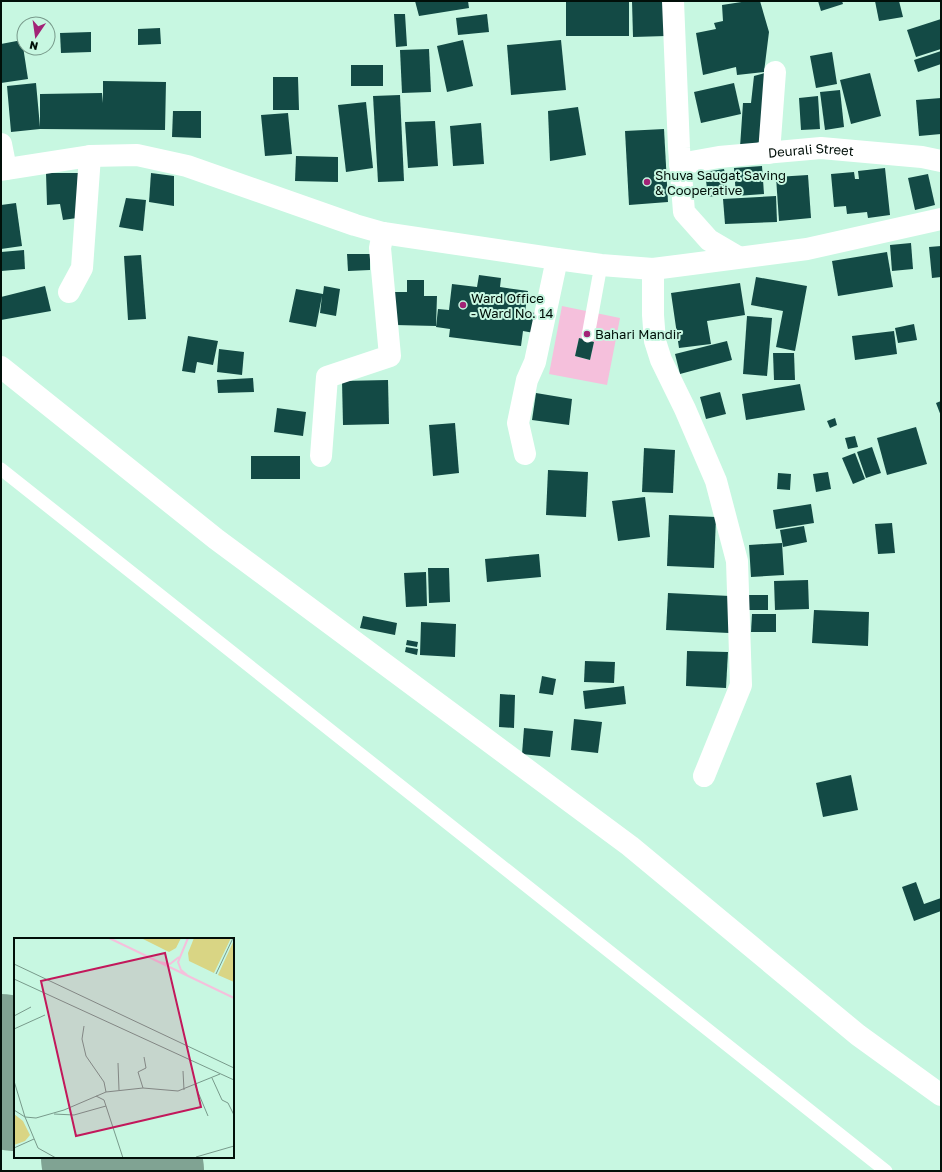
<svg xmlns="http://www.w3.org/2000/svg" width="942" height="1172" font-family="'Golos Text',sans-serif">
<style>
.water{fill:#f5c0dc;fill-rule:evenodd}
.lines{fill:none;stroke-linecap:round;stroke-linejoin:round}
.taxiway{stroke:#80a393;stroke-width:58}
.runway{stroke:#80a393;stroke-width:146}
.building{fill:#134a45}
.lane{stroke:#fff;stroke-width:13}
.street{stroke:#fff;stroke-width:22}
.secondary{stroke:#fff;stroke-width:22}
.primary{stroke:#fff;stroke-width:22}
.poi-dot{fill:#a22376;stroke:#c7f7e1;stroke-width:1.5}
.labels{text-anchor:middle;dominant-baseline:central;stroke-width:4;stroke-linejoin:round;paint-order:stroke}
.street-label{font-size:13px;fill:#010f09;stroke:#c7f7e1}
.poi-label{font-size:13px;fill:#010f09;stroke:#c7f7e1;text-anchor:start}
.inset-river{fill:none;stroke:#f5c0dc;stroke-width:2}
.inset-road{fill:none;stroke:#789a8b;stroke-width:1}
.view{fill:#c2185b;fill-opacity:0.15;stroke:#c2185b;stroke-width:2}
.inset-edge{fill:none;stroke:#010f09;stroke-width:2}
</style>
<rect width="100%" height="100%" fill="#c7f7e1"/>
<path class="water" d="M562,306L620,318L607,385L549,374ZM579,338L594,342L590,360L575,356Z"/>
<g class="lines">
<path class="taxiway" d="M1,1085L15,1089"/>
<g class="runway">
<path d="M1,1067L15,1078"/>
<path d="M114,1157L131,1171"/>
</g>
</g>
<g class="building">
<path d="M415,1H468L469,8L419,16Z"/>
<rect x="566" y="1" width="63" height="35"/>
<path d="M632,1H665L666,36L633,37Z"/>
<path d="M748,1H760L769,32L764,72L737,75L736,67L703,75L696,33L716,29L714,23L723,21L722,5Z"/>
<path d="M818,1H842L843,4L821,11Z"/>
<path d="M875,1H899L903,17L879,21Z"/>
<path d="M394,14H405L407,46L396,47Z"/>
<path d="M487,14L489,32L458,35L456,18Z"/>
<path d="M941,19V49L916,57L907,30Z"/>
<path d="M160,28L161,44L138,45V29Z"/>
<path d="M91,32V52L61,53L60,33Z"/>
<path d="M22,40L28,79L1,83V44Z"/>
<path d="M463,40L473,86L447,92L437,46Z"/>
<path d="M561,40L566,90L511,95L507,45Z"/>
<path d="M429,49L431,92L402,93L400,50Z"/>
<path d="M941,51V64L918,72L914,60Z"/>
<path d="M832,52L837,84L816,88L810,56Z"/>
<rect x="351" y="65" width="32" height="21"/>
<path d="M769,72L761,142L740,147L743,103H751L754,76Z"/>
<path d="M870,73L881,116L851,124L840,80Z"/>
<path d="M273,77H298L299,110H273Z"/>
<path d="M103,81L166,82L165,130L40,129L11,132L7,86L36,83L40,127V94L102,93L103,103Z"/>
<path d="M734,83L741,114L701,123L694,92Z"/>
<path d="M840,90L844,127L825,130L820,92Z"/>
<path d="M400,95L404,181L378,182L373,96Z"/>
<path d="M818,96L820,129L801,130L799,98Z"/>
<path d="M941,98V134L919,136L916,100Z"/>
<path d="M366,102L373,168L346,172L338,105Z"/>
<path d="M578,107L586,155L550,161L548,111Z"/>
<path d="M173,111H201V138L172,137Z"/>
<path d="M288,113L292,154L265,156L261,115Z"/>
<path d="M435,121L438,166L408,168L405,122Z"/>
<path d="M481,123L484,164L453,166L450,126Z"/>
<path d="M664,129L668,202L629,205L625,131Z"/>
<path d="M296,156L338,157V182L295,181Z"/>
<path d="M762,166L764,194L736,196L734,168Z"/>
<path d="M885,168L890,215L868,218L867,212L847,214L846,206L834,207L831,174L854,172L855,179H859L858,171Z"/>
<path d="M724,169L728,194L708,197L705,172Z"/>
<path d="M46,173H78L77,218L63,220L60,204L47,205Z"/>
<path d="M151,173L174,176V206L149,202Z"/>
<path d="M928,174L935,205L915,210L908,178Z"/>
<path d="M808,175L811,218L779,221L776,177Z"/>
<path d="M776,196L777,222L725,224L723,199Z"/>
<path d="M126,198L146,200L143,231L119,227Z"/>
<path d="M16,203L22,246L1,249V205Z"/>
<path d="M911,243L913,269L892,271L890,245Z"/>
<path d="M941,246V277L932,278L929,247Z"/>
<path d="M24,250L25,269L1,271V252Z"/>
<path d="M887,252L893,287L838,296L832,261Z"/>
<path d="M347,254H370V270L348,271Z"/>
<path d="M141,255L146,319L128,320L124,256Z"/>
<path d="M479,275L501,278L500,287L528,291L525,312L537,313L534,333L523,331L521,346L449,337L450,329L436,327L438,309L449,310L452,284L477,287Z"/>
<path d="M756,277L807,286L795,351L776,347L783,311L751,305Z"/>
<path d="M407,280H424V296H437L436,326L395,325V292H407Z"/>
<path d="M740,283L745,315L707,321L711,344L679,348L671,293Z"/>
<path d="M45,286L51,311L1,320V297Z"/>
<path d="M324,286L340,289L336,316L320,313L322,296L316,327L289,322L296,289L323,294Z"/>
<path d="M747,316L772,318L767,376L743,374Z"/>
<path d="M914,324L917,340L898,343L895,328Z"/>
<path d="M894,331L897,354L855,360L852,336Z"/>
<path d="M188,336L218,341L213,365L197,362L195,373L182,371Z"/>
<path d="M579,338L594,342L590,360L575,356Z"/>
<path d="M727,341L732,360L680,374L675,354Z"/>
<path d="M219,349L244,352L242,375L217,372Z"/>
<path d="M773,353H794L795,380H774Z"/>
<path d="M253,378L254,392L218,393L217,380Z"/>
<path d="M388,380L389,424L343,425L342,381Z"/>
<path d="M800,384L805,410L746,420L742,394Z"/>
<path d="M720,392L726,414L706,419L700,397Z"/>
<path d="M536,393L572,399L569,425L532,420Z"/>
<path d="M941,401V416L936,403Z"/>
<path d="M277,408L306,412L303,436L274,432Z"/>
<path d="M835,418L837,425L830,428L827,421Z"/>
<path d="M455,423L459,473L433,476L429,425Z"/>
<path d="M916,427L927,464L887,475L877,438Z"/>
<path d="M855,436L858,447L848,449L845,438Z"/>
<path d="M872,447L881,473L866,478L857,452Z"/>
<path d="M644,448L675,450L673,493L642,492Z"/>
<path d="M855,453L865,479L853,484L842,458Z"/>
<rect x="251" y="456" width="49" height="23"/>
<path d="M548,470L588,472L586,517L546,515Z"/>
<path d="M828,472L831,489L816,492L813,474Z"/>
<path d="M778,473L791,474L790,490L777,489Z"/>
<path d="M645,497L650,537L618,541L612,501Z"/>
<path d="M811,504L814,523L776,529L773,510Z"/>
<path d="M669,515L716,517L714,568L667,566Z"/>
<path d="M892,523L895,553L878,554L875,524Z"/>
<path d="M804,526L807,542L783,547L780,530Z"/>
<path d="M782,543L784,575L751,577L749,545Z"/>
<path d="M539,554L541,577L487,582L485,559Z"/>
<path d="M428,568H449L450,602L429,603Z"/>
<path d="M426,572L427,606L406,607L404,573Z"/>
<path d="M808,580L809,609L775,610L774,581Z"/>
<path d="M668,593L730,596L729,633L666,630Z"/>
<rect x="745" y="595" width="23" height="15"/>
<path d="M814,610L869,612L868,646L812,643Z"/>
<path d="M752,614H776V632H751Z"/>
<path d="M363,616L397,623L395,635L360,628Z"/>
<path d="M421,622L456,624L455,657L420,655Z"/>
<path d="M407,640L418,642L417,647L406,645Z"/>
<path d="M406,647L418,649L417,655L405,652Z"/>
<path d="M687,651L728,652L726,688L686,686Z"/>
<path d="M585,661L615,662L614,683L584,682Z"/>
<path d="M542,676L556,679L553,695L539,693Z"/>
<path d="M624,686L626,704L585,709L583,691Z"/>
<path d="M500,694L515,695L514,728L499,727Z"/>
<path d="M574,719L602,722L598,753L571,750Z"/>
<path d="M524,728L553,731L550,757L522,754Z"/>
<path d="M851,775L858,810L823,817L816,783Z"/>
<path d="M916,882L924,904L941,898V911L914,921L902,887Z"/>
</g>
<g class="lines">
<g class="lane">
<path d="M588,336L601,265"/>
<path d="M1,469L886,1171"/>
</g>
<g class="street">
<path d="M1,144L6,169"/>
<path d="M769,153L775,72"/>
<path id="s1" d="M680,164L719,157L821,148L922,157L941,161"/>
<path d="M653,269V315L655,341L661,360L685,409L716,481L737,561L741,685L704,776"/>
<path d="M69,292L82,268L90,156"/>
<path d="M525,454L518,423L527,380L535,362L557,259"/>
<path d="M321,456L327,377L390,356L380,248L383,233"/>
</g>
<g class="secondary">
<path d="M673,1L679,148L684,212L709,240L738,257"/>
<path d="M1,170L90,156L137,155L187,166L355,225L383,233L557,259L601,265L653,269L807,249L941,219"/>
</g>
<path class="primary" d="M1,367L216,539L630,846L858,1035L941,1095"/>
</g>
<g class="poi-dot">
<circle cx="647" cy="182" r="4"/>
<circle cx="463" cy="305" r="4"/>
<circle cx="587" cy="334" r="4"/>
</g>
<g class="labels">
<g class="street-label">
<text stroke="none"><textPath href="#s1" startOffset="132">Deurali Street</textPath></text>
</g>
<g class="poi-label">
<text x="655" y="175">Shuva Saugat Saving<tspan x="655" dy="15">&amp; Cooperative</tspan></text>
<text x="471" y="298">Ward Office<tspan x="471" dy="15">- Ward No. 14</tspan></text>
<text x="595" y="334">Bahari Mandir</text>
</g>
</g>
<g transform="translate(14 938)">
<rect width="220" height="220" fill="#c7f7e1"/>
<path d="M127,0H167L162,10L155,14ZM180,0H217L200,35L175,23L174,15ZM220,2V44L204,37ZM0,176L9,183L16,197L11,203L0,207Z" fill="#d9d584"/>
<path class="inset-river" d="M95,0L220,60M145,24L156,26L165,19M173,37L167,32L164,24L174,0"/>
<path class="inset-road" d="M0,26L220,130M202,36L219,0M0,41L220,142M0,78L17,69M70,88L68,101L72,118L90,144L92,154M0,91L31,77M104,125L105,152M169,133L170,152M198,140L208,162L214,165L220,177M0,143L11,179L24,210L42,220M181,147L194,178M129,150L124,134L132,130L130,119M82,158L90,162L109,220M0,172L11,179L22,180L50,172L92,154L129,150L164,153L206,136M40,176L60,177L92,168M0,210L20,201M182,219L220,208"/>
<path class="view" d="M151,15L187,169L62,198L27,43Z"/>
<rect width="220" height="220" class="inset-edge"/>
</g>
<rect width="942" height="1172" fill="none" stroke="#010f09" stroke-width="4"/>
<g transform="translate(36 36) rotate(193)"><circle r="19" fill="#c7f7e1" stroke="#789a8b"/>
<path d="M0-3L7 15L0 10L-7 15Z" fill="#a22376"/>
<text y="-6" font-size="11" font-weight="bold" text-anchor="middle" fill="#010f09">N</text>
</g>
</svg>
